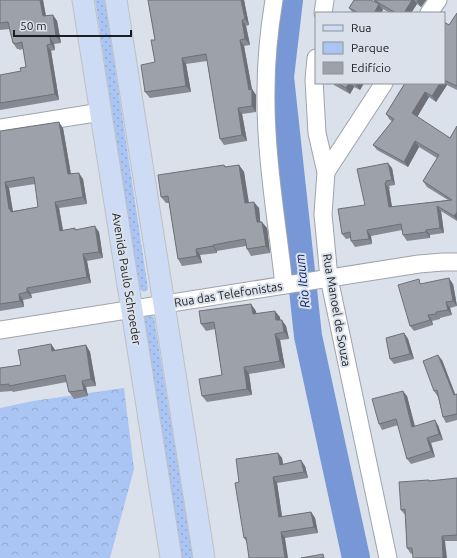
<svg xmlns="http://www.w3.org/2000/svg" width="457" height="558" font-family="Ubuntu,sans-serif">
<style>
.green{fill:url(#green-dots)}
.forest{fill:url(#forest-crowns)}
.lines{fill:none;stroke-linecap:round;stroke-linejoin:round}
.river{stroke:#7797d6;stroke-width:28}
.minor-casing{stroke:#9ea3ac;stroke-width:19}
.major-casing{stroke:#bfc0c1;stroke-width:23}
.minor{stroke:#fff;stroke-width:17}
.major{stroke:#cddbf4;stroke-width:21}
.wall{fill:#868a92;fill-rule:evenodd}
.shaded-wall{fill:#6d7177}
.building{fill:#9ca1aa;stroke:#6d7177;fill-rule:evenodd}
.labels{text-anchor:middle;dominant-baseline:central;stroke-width:4;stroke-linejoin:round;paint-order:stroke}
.street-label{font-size:12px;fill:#1b1d20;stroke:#dbe1ea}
.water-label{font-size:13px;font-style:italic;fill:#06236b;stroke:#dbe1ea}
</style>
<defs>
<pattern id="green-dots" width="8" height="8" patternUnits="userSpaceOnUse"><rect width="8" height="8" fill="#aac4f4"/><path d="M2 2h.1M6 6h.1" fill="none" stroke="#92a8d1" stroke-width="1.8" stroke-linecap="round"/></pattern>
<pattern id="forest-crowns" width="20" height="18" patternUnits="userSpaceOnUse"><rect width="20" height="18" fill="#aac4f4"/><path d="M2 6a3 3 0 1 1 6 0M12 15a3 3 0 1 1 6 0" fill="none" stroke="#92a8d1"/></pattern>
</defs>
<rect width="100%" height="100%" fill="#dbe1ea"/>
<g class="green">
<path d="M95,0H105L148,289L144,292L139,289Z"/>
<path d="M150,314L154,318L193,558H182L144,319L146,315Z"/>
</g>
<path class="forest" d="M124,388L134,469L110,558H0V408L33,401Z"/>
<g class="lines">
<path class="river" d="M289,0L280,77L308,336L356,558"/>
<g class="minor-casing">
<g id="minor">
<path d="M274,0C269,30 266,60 266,91C265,154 277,222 284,285"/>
<path d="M323,13L325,0"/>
<path d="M429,13L438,0"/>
<path d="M316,58L314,80L317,133L326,172L323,214L329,278L388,558"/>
<path d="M0,128L101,112"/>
<path d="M326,172L384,83"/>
<path d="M0,330L419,264L443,262H457"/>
</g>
</g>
<g class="major-casing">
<g id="major">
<path d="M83,0L171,558"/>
<path d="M116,0L204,558"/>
</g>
</g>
<use href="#minor" class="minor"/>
<use href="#major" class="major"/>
</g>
<g class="wall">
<path d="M0,0H43L46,16L53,15L57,21L61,43L54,44L55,50L51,51L59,100L0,110V75L21,71L26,67L23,49L19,50V49H17L13,43L9,29L0,30Z"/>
<path d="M148,0H244L249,25L246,26L250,45L244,46L252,89L256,95V112L242,114L247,141L224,145L220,139L207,61L186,64L191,92L150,98L145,92L155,62V40Z"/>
<path d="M374,0H426L421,7L417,4L411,13H390L381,8L383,10L381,13H353L349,8L375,2Z"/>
<path d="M457,13V90L447,85L436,102L429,97L417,117L450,138L457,126V221L441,211L444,233L430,235V238L407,241L403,235L402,230L371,236L372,244L355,247L351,241V238L346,239L342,234L365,205L392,168L395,185L389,186L390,188L389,189L392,207L448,200L427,187L423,181L437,158L419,147L408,167L377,150L373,145L392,121L390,120L386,114L405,83H444V22L449,25Z"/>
<path d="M333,83H364L360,90L354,87L350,94L334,85Z"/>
<path d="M63,128L71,174L83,179L87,204L59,208L63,230H76L99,232L103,258L87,261L91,283L31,294L32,298L23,300L24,307L0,311V131ZM35,184L38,207L13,211L9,188Z"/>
<path d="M224,165L226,167L239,165L244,172L248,202L259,208L260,222L267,228L270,253L251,256L247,249L246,246L217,251V253L200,255L202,263L182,266L178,259L169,203H166L161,197Z"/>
<path d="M422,284H453L457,306L450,308L452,315L440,318V319L432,321L433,325L414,331L410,326Z"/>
<path d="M256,311V314L280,317V320L286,326L289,339L280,340L285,368L249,374L252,395L207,402L202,396L222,375L215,329L206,331L201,324Z"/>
<path d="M404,333L408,339L414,359L394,364L390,359Z"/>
<path d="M51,344L55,350L86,345L90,352L96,386L86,387L88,396L74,399L69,392L67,382L13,392L12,391L0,392V368L21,365Z"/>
<path d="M442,360L455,394H457V420L446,423L443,417L438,397L434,391Z"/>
<path d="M407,396L415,426L438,425L443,440L431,443L435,457L411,464L407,459L398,425L382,430L379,424Z"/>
<path d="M278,453L282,458L283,464L305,466L308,478L277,483L282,517L311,512L315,518L318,533L285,538L246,541L244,538L239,482Z"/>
<path d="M457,478V541H445L411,554L407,548L405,515L401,510L429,480L430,481Z"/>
</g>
<g class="shaded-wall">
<path d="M40,0H43L47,23L43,16Z"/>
<path d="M241,0H244L249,25L245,19Z"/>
<path d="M412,0H414L417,4L411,13H404Z"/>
<path d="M418,0H426L421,7L417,1Z"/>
<path d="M379,4L383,10L381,13H374Z"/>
<path d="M53,15L57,21L61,43L56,36Z"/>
<path d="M242,20L246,26L250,45L245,39Z"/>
<path d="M50,37L54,44L55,50L51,44Z"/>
<path d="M240,40L244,46L252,90V89L256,95V112L252,106Z"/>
<path d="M47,45L51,51L59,100L55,94Z"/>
<path d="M182,58L186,64L191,92L186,86Z"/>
<path d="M444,81L447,85L436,102L432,96L440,83H444Z"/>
<path d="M349,83H351L354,87L350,94L346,88Z"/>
<path d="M357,83H364L360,90L356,85Z"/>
<path d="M425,92L429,97L416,119L412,113Z"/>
<path d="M238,108L242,114L247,141L242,135Z"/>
<path d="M59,122L63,128L72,181L68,174Z"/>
<path d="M415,141L419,147L408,167L404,162Z"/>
<path d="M388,163L392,168L395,185L392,180Z"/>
<path d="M239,165L244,172L250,209L245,203Z"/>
<path d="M79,173L83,179L87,204L83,197Z"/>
<path d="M5,182L9,188L13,213L15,215L9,209Z"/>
<path d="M385,183L389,189L393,213L389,207Z"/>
<path d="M55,202L59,208L64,237L60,231Z"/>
<path d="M254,202L259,208L261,229L257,222Z"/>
<path d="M437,206L441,211L444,233L440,228Z"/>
<path d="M457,212V220L454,216Z"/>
<path d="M262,222L267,228L270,253L266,246Z"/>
<path d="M95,226L99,232L103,258L99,252Z"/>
<path d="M367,230L371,236L372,244L369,239Z"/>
<path d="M426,230L430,235V238L426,232Z"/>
<path d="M213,245L217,251V253L213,246Z"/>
<path d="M196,249L200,255L202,263L197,256Z"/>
<path d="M83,254L87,261L91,283L87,277Z"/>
<path d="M449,278L453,284L457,306L453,301Z"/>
<path d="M27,288L31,294L32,298L27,292Z"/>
<path d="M19,294L23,300L24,307L20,301Z"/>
<path d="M446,302L450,308L452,315L448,310Z"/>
<path d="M251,304L256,311L258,321L253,314Z"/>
<path d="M275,311L280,317L281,327L276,320Z"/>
<path d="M428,315L432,321L433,325L430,320Z"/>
<path d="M282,320L286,326L289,339L284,332Z"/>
<path d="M404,333L408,339L414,359L410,354Z"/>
<path d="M275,334L280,340L285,368L280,361Z"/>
<path d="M51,344L55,350L52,351Z"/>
<path d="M86,345L90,352L96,386L91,379Z"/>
<path d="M438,355L442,360L457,399L454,395Z"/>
<path d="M244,367L249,374L252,395L247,389Z"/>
<path d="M82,381L86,387L88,396L84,390Z"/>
<path d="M403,391L407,396L416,432L412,427Z"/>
<path d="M435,420L438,425L443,440L439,434Z"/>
<path d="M427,438L431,443L435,457L431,451Z"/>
<path d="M278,453L282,458L284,470L280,465Z"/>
<path d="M301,460L305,466L308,478L304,472Z"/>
<path d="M273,477L277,483L283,523L279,517Z"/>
<path d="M311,512L315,518L318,533L314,527Z"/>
<path d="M281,532L285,538L288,558H285Z"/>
<path d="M442,536L445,541L447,558H443Z"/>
</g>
<g class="building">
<path d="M0,0H40L43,16L53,15L56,36L50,37L51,44L47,45L55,94L0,103V75L21,71L20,68L26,67L22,42L15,44V43H13L8,22L0,23Z"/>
<path d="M148,0H241L245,19L242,20L245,39L240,40L249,90L252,89V106L238,108L242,135L220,139L206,54L182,58L186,86L145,92L141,65L155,62L151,40H155Z"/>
<path d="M354,0H371L379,4L374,13H356L357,12L349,8Z"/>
<path d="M374,0H412L404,13H396Z"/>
<path d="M457,13V86L444,80V22L449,25Z"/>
<path d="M337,83H349L346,88Z"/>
<path d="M405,83H440L432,96L425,92L412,113L450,138L457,126V212L454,216L437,206L440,228L426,230V232L403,235L401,224L367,230L369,239L351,241L350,232L342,234L338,209L365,205L357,169L388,163L392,180L386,181V183H385L389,207L452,200L423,181L439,155L415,141L404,162L373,145L394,119L386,114Z"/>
<path d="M59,122L68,174L79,173L83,197L55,202L60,231L75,228V230L95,226L99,252L83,254L87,277L27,288V292L19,294L20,301L0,304V131ZM34,177L38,207L11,212L10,209H9L5,182Z"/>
<path d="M224,165L225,167L239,165L245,203L254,202L257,222H262L266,246L247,249L245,239L213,245V246L196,249L197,256L178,259L168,196L161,197L158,175Z"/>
<path d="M449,278L453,301L446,302L448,310L436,312V314L428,315L430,320L410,326L398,285L419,279L420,284Z"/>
<path d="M251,304L253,314L275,311L276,320H282L284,332L275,334L280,361L244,367L247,389L202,396L199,379L222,375L214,322L201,324L199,311Z"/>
<path d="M404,333L410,354L390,359L386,338Z"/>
<path d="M51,344L52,351L86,345L91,379L82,381L84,390L69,392L65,375L9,386V384L0,385V368L21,365L18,350Z"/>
<path d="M438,355L454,395L457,394V414L443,417L437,390L434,391L423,361Z"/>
<path d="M403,391L412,427L435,420L439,434L427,438L431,451L407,459L396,419L379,424L372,399Z"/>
<path d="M278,453L280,465L301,460L304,472L273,477L279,517L311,512L314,527L281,532L285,558H249L246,537L244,538L235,483L239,482L236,459Z"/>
<path d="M457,478V535L442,536L443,558H413L412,548H407L405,509L401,510L399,482L429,480V481Z"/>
<path d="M323,554L324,558H301Z"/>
</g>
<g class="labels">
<g class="street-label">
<text transform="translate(127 279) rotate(81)">Avenida Paulo Schroeder</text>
<text transform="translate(228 294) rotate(-9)">Rua das Telefonistas</text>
<text transform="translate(337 310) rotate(80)">Rua Manoel de Souza</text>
</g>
<g class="water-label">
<text transform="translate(302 281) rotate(-96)">Rio Itaum</text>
</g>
</g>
<rect x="315" y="12" width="130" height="72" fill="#dbe1ea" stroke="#8e9399"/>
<rect x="323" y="25" width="20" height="6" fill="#cddbf4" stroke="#8e9399"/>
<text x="351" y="32" font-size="12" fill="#1b1d20">Rua</text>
<rect x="323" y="42" width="20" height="12" fill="#aac4f4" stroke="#8e9399"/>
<text x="351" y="52" font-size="12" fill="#1b1d20">Parque</text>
<rect x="323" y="62" width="20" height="12" fill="#9ca1aa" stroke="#8e9399"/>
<text x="351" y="72" font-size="12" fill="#1b1d20">Edifício</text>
<path d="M14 30v6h117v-6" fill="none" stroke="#1b1d20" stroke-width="2"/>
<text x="20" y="30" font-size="12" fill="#1b1d20" stroke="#dbe1ea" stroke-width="3" paint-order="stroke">50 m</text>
</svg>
